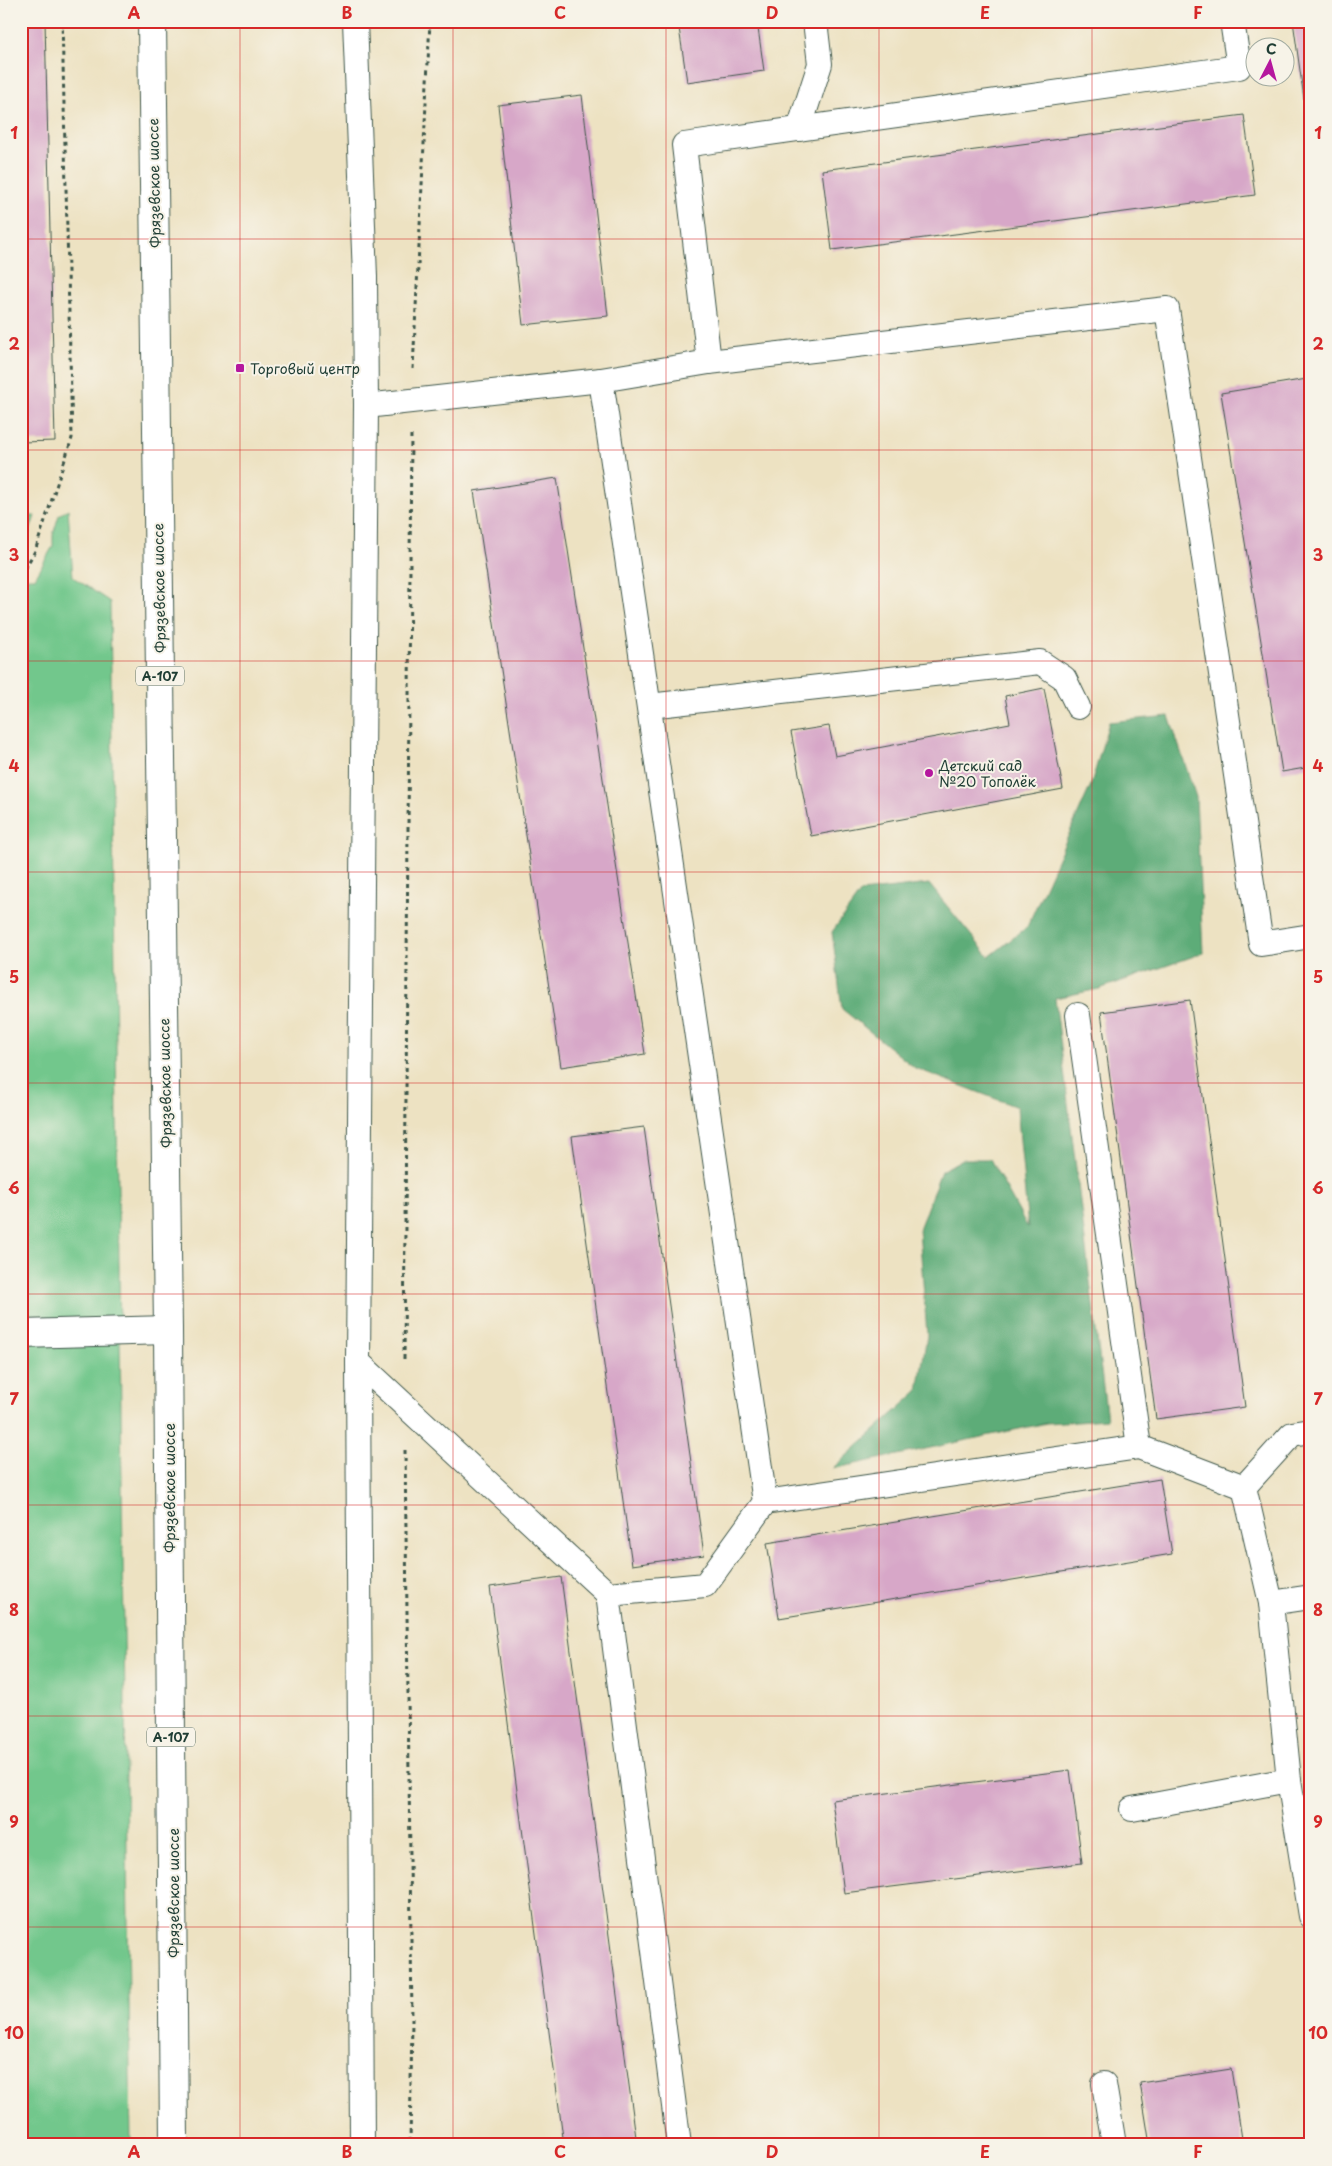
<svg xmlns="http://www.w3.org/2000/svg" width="1332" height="2166" font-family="'Playpen Sans',sans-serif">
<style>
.green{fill:#72c78c;stroke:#488260}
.forest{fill:#5dac78;stroke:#3e7456}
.building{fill:#d7a7c8}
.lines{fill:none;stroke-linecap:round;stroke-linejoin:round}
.service-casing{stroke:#3e5649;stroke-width:26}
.minor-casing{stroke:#3e5649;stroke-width:30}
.trunk-casing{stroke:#3e5649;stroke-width:30}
.path{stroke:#3e5649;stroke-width:3;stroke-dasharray:4 4;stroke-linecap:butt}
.service{stroke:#fff;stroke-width:24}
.minor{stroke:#fff;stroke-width:28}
.trunk{stroke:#fff;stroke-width:28}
.grid{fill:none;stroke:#d62828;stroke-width:1;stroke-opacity:0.55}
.poi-dot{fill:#b5179e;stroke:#f7f3e8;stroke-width:2}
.labels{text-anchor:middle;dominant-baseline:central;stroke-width:4;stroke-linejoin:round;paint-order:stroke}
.shield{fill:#f7f3e8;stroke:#60746a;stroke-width:1}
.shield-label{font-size:12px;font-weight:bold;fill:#1f3d34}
.street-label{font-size:14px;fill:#1f3d34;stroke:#f7f3e8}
.poi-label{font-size:14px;fill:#1f3d34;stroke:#f7f3e8;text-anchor:start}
.neatline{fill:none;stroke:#d62828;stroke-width:2}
.grid-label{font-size:16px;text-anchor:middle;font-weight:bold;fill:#d62828}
</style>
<rect width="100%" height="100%" fill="#f7f3e8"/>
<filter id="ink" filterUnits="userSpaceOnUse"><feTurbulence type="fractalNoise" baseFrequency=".02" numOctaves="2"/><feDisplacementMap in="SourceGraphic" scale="10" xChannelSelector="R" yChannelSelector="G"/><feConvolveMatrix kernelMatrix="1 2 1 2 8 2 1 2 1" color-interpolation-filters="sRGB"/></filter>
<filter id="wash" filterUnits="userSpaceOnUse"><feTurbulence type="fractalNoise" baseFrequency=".0096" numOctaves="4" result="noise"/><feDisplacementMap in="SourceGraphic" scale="20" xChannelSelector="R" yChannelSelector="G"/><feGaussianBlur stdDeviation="1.12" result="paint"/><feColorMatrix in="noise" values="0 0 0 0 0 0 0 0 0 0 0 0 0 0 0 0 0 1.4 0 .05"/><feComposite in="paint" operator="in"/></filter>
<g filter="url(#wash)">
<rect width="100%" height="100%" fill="#ede2c2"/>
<g class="green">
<path d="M68,509L73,577L110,602L131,2145H21V578H35L53,546V535L59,515Z"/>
<path d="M21,516H35L21,557Z"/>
</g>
<path class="forest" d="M1169,716L1196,797L1203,953L1099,989L1055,998L1107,1419L1047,1423L832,1469L918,1391L927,1335L919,1229L941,1171L963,1159H990L1028,1228L1017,1107L915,1068L842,1009L832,932L861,892L929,884L989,957L1027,927L1091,785L1109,722Z"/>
<g id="blocks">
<g class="building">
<path d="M21,21H45L55,441L21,442Z"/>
<path d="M678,21H757L764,71L687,82Z"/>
<path d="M1293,21H1311V98L1304,99Z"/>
<path d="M582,95L608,316L523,325L498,105Z"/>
<path d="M1244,115L1255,195L832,250L822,170Z"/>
<path d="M1307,379L1311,403V767L1282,772L1221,393Z"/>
<path d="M557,478L645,1054L561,1067L474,491Z"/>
<path d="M1044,688L1063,789L811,836L791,732L829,726L835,756L1010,723L1005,696Z"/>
<path d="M1190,1000L1245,1407L1156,1419L1101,1012Z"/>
<path d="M644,1127L704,1555L632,1565L572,1136Z"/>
<path d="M1160,1479L1172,1554L779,1618L767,1543Z"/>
<path d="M561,1577L637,2145H564L490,1587Z"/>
<path d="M1070,1770L1082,1863L844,1893L832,1800Z"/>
<path d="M1231,2069L1243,2145H1150L1140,2083Z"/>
</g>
</g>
</g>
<g filter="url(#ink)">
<use href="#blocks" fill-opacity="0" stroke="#3e5649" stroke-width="1"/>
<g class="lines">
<g class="service-casing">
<g id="service">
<path d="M355,21L365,277L366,406L358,1362L362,2145"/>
<path d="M799,129L820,64L815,21"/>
<path d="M709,362L1167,309L1261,944L1311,936"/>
<path d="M366,406L601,380L709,362L684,145L1239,67L1232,21"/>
<path d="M649,706L1040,662L1064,678L1078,707"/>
<path d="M1078,1015L1139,1447"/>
<path d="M358,1362L608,1594L705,1585L765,1502L601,380"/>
<path d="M1244,1487L1271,1603L1289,1780L1311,1916"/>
<path d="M765,1502L1139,1447L1244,1487L1292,1434L1311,1431"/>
<path d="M608,1594L679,2145"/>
<path d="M1271,1603L1311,1597"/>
<path d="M1132,1809L1289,1780"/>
<path d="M1104,2084L1114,2145"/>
</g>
</g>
<g class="minor-casing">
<path id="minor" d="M21,1334L168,1330"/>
</g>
<g class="trunk-casing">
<path id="trunk" d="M152,21L168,1330L174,2145"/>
</g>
<g class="path">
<path d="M413,369L430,21"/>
<path d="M21,575L35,551L72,438L62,21"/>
<path d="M404,1359L411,433"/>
<path d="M405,1450L412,2020L410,2145"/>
</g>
<use href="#service" class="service"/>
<use href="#minor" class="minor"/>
<use href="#trunk" class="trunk"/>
</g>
</g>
<path class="grid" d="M240,21V2145M453,21V2145M666,21V2145M879,21V2145M1092,21V2145M21,239H1311M21,450H1311M21,661H1311M21,872H1311M21,1083H1311M21,1294H1311M21,1505H1311M21,1716H1311M21,1927H1311"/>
<g class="poi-dot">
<rect x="235" y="363" width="10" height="10" rx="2.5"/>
<circle cx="929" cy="773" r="5"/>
</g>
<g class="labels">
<g class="shield">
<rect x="136" y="666.5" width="48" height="19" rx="4"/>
<rect x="147" y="1727.5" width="48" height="19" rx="4"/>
</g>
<g class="shield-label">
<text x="160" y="676">А-107</text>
<text x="171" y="1737">А-107</text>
</g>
<g class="street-label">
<text transform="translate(154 183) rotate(-91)">Фрязевское шоссе</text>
<text transform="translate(159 588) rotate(-91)">Фрязевское шоссе</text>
<text transform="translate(165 1083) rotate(-91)">Фрязевское шоссе</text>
<text transform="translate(169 1488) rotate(-90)">Фрязевское шоссе</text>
<text transform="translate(173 1893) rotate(-90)">Фрязевское шоссе</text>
</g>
<g class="poi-label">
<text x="250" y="368">Торговый центр</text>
<text x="939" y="765">Детский сад<tspan x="939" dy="16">№20 Тополёк</tspan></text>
</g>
</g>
<rect width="1332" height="2166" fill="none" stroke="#f7f3e8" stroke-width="55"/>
<g transform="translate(1270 62) rotate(6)"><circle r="24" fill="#f7f3e8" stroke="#a1aaa0"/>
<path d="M0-4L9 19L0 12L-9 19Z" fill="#b5179e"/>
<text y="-8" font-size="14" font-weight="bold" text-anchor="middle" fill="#1f3d34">С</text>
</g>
<rect x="28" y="28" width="1276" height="2110" class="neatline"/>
<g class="grid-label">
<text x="134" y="19">A</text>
<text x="347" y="19">B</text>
<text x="560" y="19">C</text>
<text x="772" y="19">D</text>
<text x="985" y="19">E</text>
<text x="1198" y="19">F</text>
<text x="14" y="139">1</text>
<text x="1318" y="139">1</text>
<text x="14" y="350">2</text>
<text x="1318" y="350">2</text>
<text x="14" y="561">3</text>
<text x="1318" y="561">3</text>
<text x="14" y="772">4</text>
<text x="1318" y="772">4</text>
<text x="14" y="983">5</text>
<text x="1318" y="983">5</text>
<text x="14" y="1194">6</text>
<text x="1318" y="1194">6</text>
<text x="14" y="1405">7</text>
<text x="1318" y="1405">7</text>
<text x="14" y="1616">8</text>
<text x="1318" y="1616">8</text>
<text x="14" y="1828">9</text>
<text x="1318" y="1828">9</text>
<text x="14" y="2039">10</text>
<text x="1318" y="2039">10</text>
<text x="134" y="2158">A</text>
<text x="347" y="2158">B</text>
<text x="560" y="2158">C</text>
<text x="772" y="2158">D</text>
<text x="985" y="2158">E</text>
<text x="1198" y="2158">F</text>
</g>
</svg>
